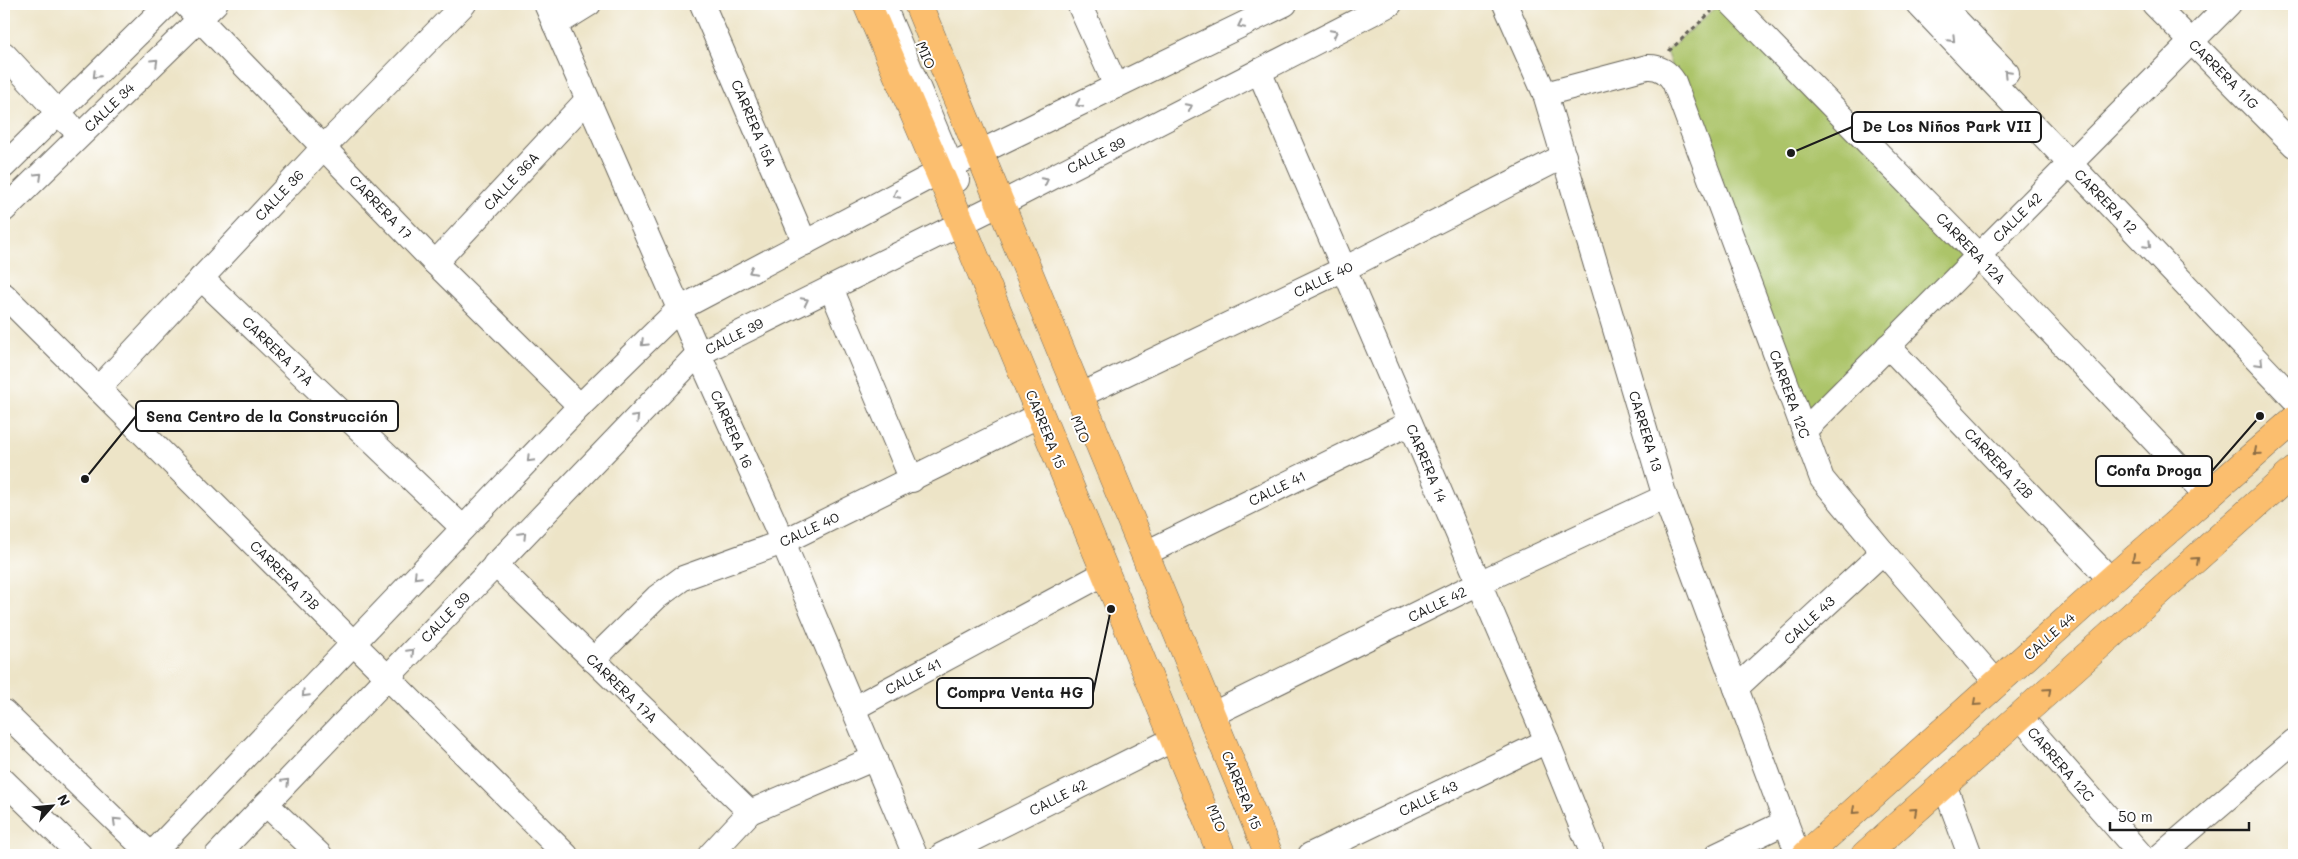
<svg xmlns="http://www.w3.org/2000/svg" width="2298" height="859" font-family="Mali,sans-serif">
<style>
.green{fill:#acc469;stroke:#647042}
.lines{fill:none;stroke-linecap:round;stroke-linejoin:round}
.minor-casing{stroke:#656258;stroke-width:26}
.major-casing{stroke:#656258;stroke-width:29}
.path{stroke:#656258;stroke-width:3;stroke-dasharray:4 4;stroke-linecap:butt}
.minor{stroke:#fff;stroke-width:24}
.major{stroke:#fbbe6e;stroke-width:28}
.oneway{stroke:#999}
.oneway2{stroke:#8c6d45}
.labels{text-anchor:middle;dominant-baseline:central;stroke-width:4;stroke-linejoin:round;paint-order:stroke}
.street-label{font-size:14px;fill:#1c1c1c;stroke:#fff}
.leader{fill:none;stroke:#1c1c1c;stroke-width:2}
.callout-dot{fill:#1c1c1c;stroke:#fff;stroke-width:2}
.callout{fill:#fff;stroke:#1c1c1c;stroke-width:2}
.callout-label{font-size:15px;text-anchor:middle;font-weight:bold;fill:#1c1c1c}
</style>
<rect width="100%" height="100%" fill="#fff"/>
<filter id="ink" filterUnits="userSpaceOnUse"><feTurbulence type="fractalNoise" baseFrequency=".02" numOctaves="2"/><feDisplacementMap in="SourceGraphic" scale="10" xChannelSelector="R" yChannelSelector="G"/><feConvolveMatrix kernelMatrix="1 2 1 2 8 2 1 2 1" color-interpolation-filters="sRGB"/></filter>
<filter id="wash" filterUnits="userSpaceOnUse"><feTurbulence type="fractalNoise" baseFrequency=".0096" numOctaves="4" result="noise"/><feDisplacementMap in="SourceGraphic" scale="20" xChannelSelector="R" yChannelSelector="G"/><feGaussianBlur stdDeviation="1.12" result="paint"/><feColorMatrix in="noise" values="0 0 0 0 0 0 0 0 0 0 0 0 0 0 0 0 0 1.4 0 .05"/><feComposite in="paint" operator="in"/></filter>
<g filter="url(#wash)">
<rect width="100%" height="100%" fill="#ede4c7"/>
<path class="green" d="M1720,4H1732L1978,255L1804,431L1666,51Z"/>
</g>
<g filter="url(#ink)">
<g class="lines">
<g class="minor-casing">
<g id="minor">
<path d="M185,4L435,263L580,406"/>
<path d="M546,4L705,368L783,542L915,855"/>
<path d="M702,4L805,243"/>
<path d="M883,4L957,180"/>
<path d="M1079,4L1116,86"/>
<path d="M1505,4L1545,94L1665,497L1798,855"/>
<path d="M1732,4L1978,255L2207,496"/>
<path d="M1918,4L2294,399"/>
<path d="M1941,4L2007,73"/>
<path d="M2154,4L2294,145"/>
<path d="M555,25L589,4"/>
<path d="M4,54L69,124"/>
<path d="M1259,71L1547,741L1593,855"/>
<path d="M1545,94L1647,67C1659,66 1668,72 1674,82L1822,479L1883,552L1997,683"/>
<path d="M4,166L168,4"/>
<path d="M4,210L215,4"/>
<path d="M435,263L587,100"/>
<path d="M201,278L463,528"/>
<path d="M831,288L912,480"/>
<path d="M4,295L566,855"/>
<path d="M1888,346L2111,580"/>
<path d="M98,389L323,148L464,4"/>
<path d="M1079,396L1344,269L1564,156"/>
<path d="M1804,431L2229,4"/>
<path d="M1144,554L1410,423"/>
<path d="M495,564L750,812"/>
<path d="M593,660L657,597L683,578L783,542L1040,415"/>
<path d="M1736,688L1883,552"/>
<path d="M854,708L1105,573"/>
<path d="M4,712L151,855"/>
<path d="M1211,715L1479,583L1665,497"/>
<path d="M2020,717L2141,855"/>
<path d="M4,781L80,855"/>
<path d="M1944,784L1970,855"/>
<path d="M266,804L320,855"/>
<path d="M151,855L580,406L679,309L939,172L1285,4"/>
<path d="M217,855L698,354L1010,199L1390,4"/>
<path d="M710,855L750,812L875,758"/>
<path d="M942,855L1174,739"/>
<path d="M1310,855L1547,741"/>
<path d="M1717,855L1786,822"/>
<path d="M2161,855L2294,741"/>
</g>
</g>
<g class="major-casing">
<g id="major">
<path d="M867,4L961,223L1222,855"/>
<path d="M918,4L1269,855"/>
<path d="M1806,855L2111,580L2294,420"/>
<path d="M1865,855L2294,471"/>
</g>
</g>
<path class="path" d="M1669,51L1712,11"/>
<use href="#minor" class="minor"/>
<use href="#major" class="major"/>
</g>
<defs><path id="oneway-chevron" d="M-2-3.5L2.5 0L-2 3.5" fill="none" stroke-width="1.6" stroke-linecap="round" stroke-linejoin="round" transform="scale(1.25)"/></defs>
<g class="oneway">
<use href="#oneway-chevron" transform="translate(1241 25) rotate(154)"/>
<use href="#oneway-chevron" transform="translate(1334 33) rotate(-27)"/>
<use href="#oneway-chevron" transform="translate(1952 39) rotate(46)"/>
<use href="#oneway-chevron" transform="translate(155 62) rotate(-44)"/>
<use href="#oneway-chevron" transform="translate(2007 73) rotate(-134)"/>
<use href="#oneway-chevron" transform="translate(96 75) rotate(135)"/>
<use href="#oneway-chevron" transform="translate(1079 104) rotate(154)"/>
<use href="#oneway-chevron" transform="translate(1189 107) rotate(-27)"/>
<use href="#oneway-chevron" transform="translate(39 176) rotate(-44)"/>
<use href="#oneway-chevron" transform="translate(1045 181) rotate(-27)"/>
<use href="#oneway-chevron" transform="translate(896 195) rotate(152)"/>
<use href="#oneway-chevron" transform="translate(2148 245) rotate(46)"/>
<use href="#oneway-chevron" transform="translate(752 271) rotate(152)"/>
<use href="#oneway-chevron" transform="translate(805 301) rotate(-27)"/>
<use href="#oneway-chevron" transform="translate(644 343) rotate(136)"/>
<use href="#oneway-chevron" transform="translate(2260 363) rotate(46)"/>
<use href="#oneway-chevron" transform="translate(636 418) rotate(-46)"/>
<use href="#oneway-chevron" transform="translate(530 459) rotate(134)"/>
<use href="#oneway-chevron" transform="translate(523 535) rotate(-46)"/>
<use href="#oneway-chevron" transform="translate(417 576) rotate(134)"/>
<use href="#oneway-chevron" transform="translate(411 652) rotate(-46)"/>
<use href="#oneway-chevron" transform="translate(305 694) rotate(134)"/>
<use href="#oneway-chevron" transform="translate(286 782) rotate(-46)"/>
<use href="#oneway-chevron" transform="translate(116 821) rotate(-136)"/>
</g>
<g class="oneway2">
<use href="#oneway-chevron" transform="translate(2257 452) rotate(139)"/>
<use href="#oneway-chevron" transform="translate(2135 559) rotate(139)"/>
<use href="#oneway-chevron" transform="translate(2196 560) rotate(-42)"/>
<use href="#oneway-chevron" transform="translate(2048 691) rotate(-42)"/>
<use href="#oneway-chevron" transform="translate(1976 703) rotate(138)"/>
<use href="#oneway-chevron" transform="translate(1855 811) rotate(138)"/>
<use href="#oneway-chevron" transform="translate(1914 811) rotate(-42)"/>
</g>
</g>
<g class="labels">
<g class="street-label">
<text transform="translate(926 55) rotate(67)">MIO</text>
<text transform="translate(2224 74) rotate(45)">CARRERA 11G</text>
<text transform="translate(109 107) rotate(-44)">CALLE 34</text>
<text transform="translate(754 123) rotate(67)">CARRERA 15A</text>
<text transform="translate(1096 155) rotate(-27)">CALLE 39</text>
<text transform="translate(511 181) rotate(-47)">CALLE 36A</text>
<text transform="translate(279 195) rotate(-47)">CALLE 36</text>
<text transform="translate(2106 201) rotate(46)">CARRERA 12</text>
<text transform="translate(381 207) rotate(46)">CARRERA 17</text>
<text transform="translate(2017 217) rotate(-45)">CALLE 42</text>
<text transform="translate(1971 248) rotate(46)">CARRERA 12A</text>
<text transform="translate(1323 279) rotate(-26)">CALLE 40</text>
<text transform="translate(734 336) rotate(-27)">CALLE 39</text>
<text transform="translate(278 351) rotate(44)">CARRERA 17A</text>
<text transform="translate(1790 394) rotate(70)">CARRERA 12C</text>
<text transform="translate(732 429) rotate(66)">CARRERA 16</text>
<text transform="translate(1046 429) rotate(68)">CARRERA 15</text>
<text transform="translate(1081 429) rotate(68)">MIO</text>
<text transform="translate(1646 431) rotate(73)">CARRERA 13</text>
<text transform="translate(1427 463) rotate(67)">CARRERA 14</text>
<text transform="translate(1999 463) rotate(46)">CARRERA 12B</text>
<text transform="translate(1277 488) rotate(-26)">CALLE 41</text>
<text transform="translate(809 529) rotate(-25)">CALLE 40</text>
<text transform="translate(285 575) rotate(45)">CARRERA 17B</text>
<text transform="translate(1437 604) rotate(-26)">CALLE 42</text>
<text transform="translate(445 617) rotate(-46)">CALLE 39</text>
<text transform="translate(1809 620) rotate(-43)">CALLE 43</text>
<text transform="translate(2049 636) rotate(-42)">CALLE 44</text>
<text transform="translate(913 676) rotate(-28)">CALLE 41</text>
<text transform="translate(622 688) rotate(44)">CARRERA 17A</text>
<text transform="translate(2061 764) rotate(49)">CARRERA 12C</text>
<text transform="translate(1242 790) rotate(68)">CARRERA 15</text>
<text transform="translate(1058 797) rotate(-27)">CALLE 42</text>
<text transform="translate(1428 798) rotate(-26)">CALLE 43</text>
<text transform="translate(1217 818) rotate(68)">MIO</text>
</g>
</g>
<path class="leader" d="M1791 153L1852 127M85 479L136 416M2260 416L2212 471M1111 609L1093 693"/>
<g class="callout-dot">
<circle cx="1791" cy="153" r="5"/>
<circle cx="85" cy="479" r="5"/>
<circle cx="2260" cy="416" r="5"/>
<circle cx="1111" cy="609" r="5"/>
</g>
<g class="callout">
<rect x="1852" y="112" width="189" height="30" rx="5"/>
<rect x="136" y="401" width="262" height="30" rx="5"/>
<rect x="2096" y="456" width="116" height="30" rx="5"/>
<rect x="937" y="678" width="156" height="30" rx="5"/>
</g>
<g class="callout-label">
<text x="1947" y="132">De Los Niños Park VII</text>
<text x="267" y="422">Sena Centro de la Construcción</text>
<text x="2154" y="476">Confa Droga</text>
<text x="1015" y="698">Compra Venta HG</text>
</g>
<rect width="2298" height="859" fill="none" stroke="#fff" stroke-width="20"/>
<g transform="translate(52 806) rotate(63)" stroke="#ffffff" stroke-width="4" paint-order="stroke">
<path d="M0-4L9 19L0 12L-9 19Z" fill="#1c1c1c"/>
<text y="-8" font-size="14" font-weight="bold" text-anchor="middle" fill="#1c1c1c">N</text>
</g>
<path d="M2110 822v8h139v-8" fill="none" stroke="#1c1c1c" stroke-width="2.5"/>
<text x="2118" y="822" font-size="15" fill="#1c1c1c" stroke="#ffffff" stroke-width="4" paint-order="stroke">50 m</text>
</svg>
